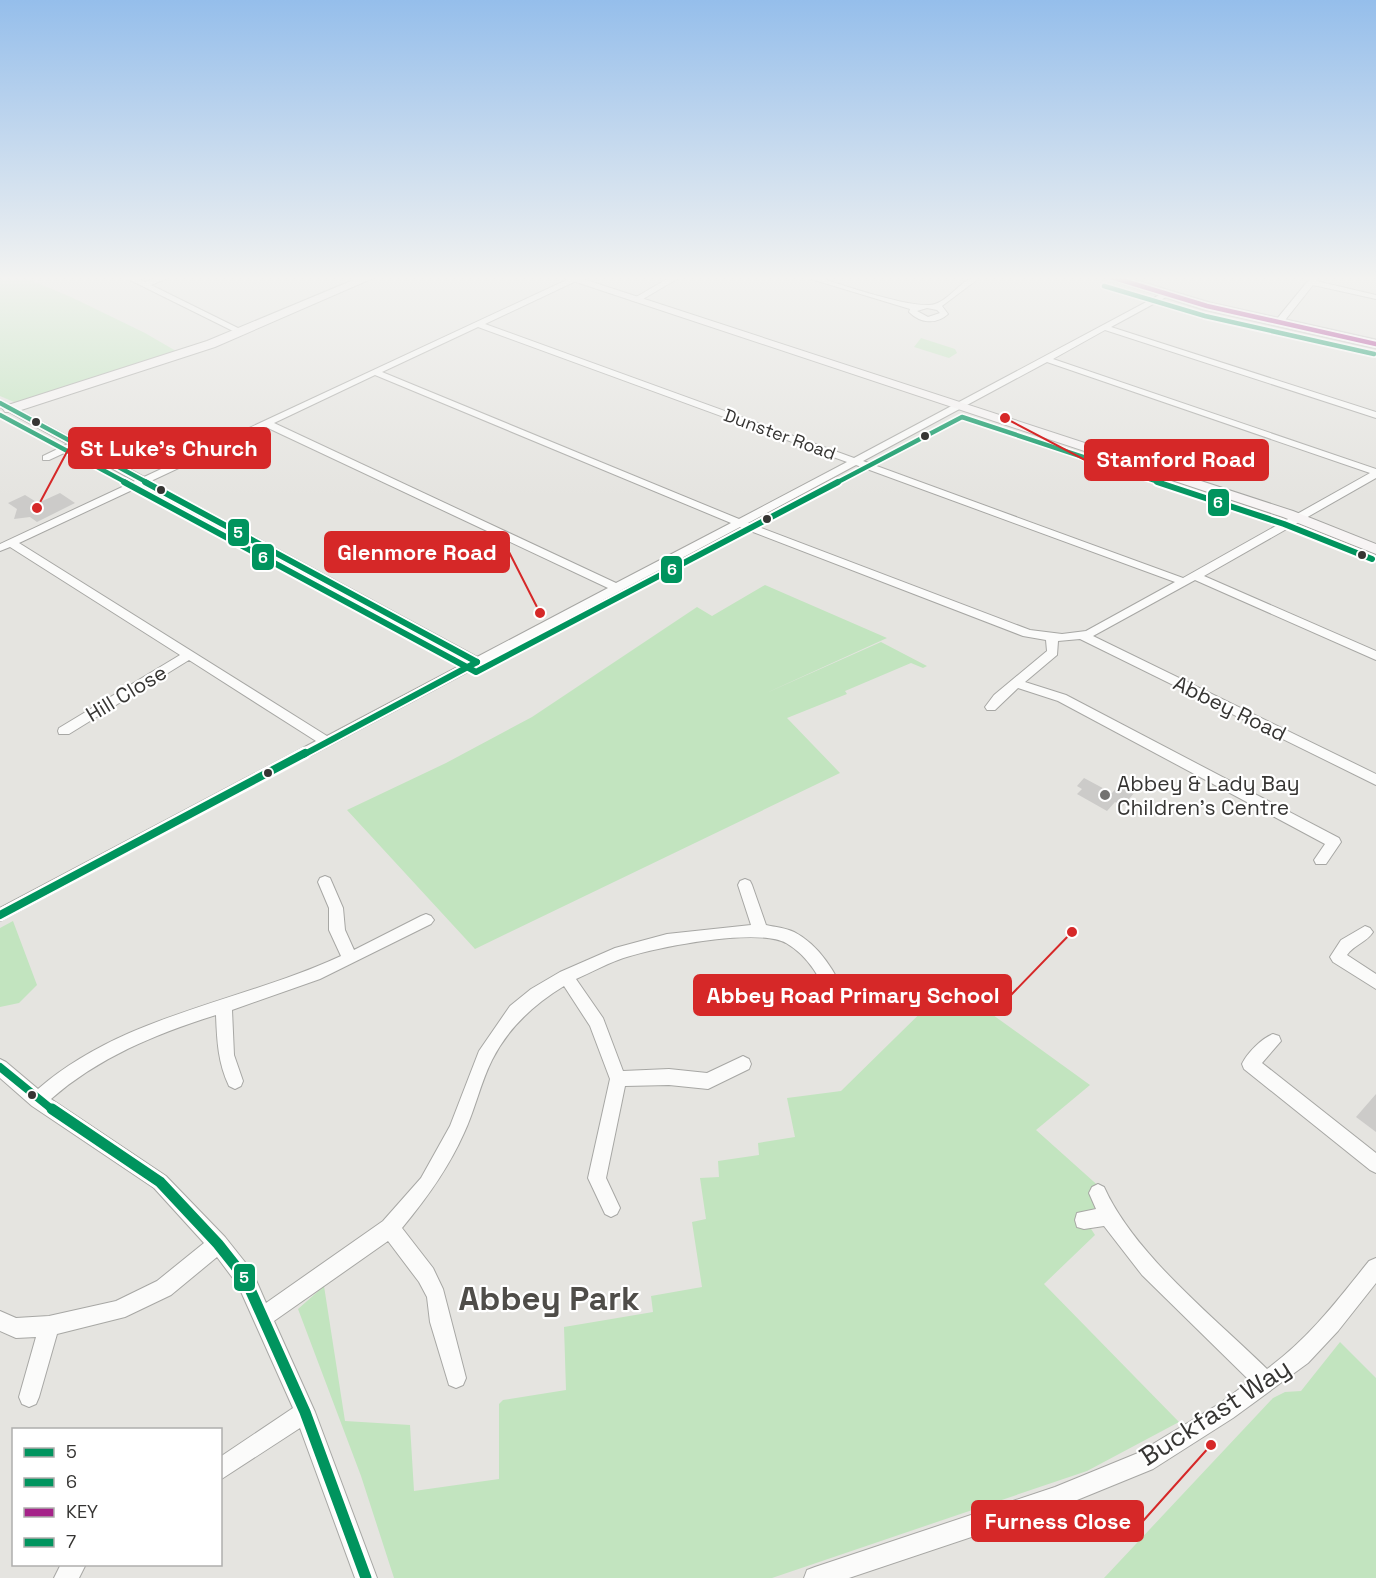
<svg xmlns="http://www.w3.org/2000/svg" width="1376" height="1578" font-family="'Space Grotesk',sans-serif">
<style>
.green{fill:#c2e4bf}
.building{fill:#cccbc9}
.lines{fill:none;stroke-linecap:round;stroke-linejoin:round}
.street-casing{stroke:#a7a7a4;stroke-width:2}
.secondary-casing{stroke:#a7a7a4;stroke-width:2}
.primary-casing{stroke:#c2c2c0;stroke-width:3}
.street{fill:#fbfbfa;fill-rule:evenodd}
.secondary{fill:#f7f4f4;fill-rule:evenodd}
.primary{fill:#f3ecec;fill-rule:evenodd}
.bus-1-far3-casing{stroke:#fff;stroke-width:8}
.bus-1-far2-casing{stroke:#fff;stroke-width:10}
.bus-1-far1-casing{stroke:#fff;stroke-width:13}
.bus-1-casing{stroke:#fff;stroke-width:16}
.bus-2-far1-casing{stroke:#fff;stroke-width:8}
.bus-2-casing{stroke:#fff;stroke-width:10}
.bus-3-casing{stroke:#fff;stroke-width:8}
.bus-4-casing{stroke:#fff;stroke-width:8}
.bus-1-far3{stroke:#00945e;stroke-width:4.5}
.bus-1-far2{stroke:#00945e;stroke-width:6}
.bus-1-far1{stroke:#00945e;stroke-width:8}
.bus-1{stroke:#00945e;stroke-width:11}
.bus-2-far1{stroke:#00945e;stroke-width:4.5}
.bus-2{stroke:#00945e;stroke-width:6}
.bus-3{stroke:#a52289;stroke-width:4.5}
.bus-4{stroke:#00945e;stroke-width:4.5}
.bus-dot{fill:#363533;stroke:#fff;stroke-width:2}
.poi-dot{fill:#737270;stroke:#fff;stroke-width:2}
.labels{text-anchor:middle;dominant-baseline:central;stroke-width:4.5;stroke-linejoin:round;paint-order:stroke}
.far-street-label{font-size:18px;fill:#363533;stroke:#fff}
.street-label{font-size:21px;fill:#363533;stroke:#fff}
.poi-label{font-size:21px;fill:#363533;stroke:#fff;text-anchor:start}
.near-street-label{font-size:26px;fill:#363533;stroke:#fff}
.near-district-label{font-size:33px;font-weight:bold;fill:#4f4d49;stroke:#fff}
.leader{fill:none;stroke:#d62828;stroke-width:2}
.callout-dot{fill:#d62828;stroke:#fff;stroke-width:2}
.callout{fill:#d62828;stroke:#d62828;stroke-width:2}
.callout-label{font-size:22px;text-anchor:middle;font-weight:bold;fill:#fff}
.line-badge{stroke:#fff;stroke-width:2}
.badge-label{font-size:16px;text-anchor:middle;font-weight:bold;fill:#fff}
</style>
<rect width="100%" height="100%" fill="#e5e4e0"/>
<g class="green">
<path d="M0,276H21L71,297L145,333L176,351L21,402H14L0,396Z"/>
<path d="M921,338L955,349L957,353L949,358L914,347Z"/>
<path d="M765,585L887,638L764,694L881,642L927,666L923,668L911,663L845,691L847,694L787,718L840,773L475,949L347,810L446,763L532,717L697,607L712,616Z"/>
<path d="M13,921L37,985L19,1003L0,1007V928Z"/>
<path d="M950,984L1090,1085L1036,1130L1103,1190L1093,1192L1096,1208L1082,1215L1095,1235L1044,1284L1179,1422L1087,1471L772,1578H394L361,1476L298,1309L324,1286L345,1421L410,1425L414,1491L499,1479V1404L503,1400L566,1390L564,1327L653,1312L651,1296L702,1287L692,1222L706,1219L700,1178L719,1177L718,1161L759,1155L758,1143L795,1137L787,1098L841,1091Z"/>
<path d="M1340,1342L1376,1378V1578H1104L1273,1398L1285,1392L1301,1391Z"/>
</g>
<g class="building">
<path d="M60,493L75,503L37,522L30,517L14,519L17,509L8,503L25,495L38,503Z"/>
<path d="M1084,778L1112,793L1120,784L1135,792L1122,807L1115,802L1107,811L1077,794L1082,789L1077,786Z"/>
<path d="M1376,1094V1132L1356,1117Z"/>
</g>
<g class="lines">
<g class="street-casing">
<g id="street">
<path d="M122,276H132L145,282L162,276H173L151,285L246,332L239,334Z"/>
<path d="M672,276H682L638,302L631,300Z"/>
<path d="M801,276H814C837,283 916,311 935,304C953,298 962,276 982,276L942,306L948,314C936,325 920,323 909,312L910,309ZM927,308L937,310L940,313L928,317L917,311Z"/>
<path d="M1312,276H1320L1316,281L1376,295V299L1313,285L1282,324H1276V320Z"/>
<path d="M573,277L577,279L576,281L485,324L854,458L1165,292L1169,294L1168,296L1111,327L1376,412V418L1105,330L1053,359L1376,469V478L1204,576L1376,651V660L1195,580L1093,636L1376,774V785L1080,639L1058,641L1057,655L1025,682L1066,695L1339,838L1341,842L1326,864H1316L1314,860L1325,844L1058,701L1018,688L995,710H987L985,707L994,695L1047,651L1046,640L1023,636L740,527L0,921V908L316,741L189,660L69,734H59L58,731L59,728L180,655L10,547L0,551V544L135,481L75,448L49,460H43V456L68,444L0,407V400L144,477ZM478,327L847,462L739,519L382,372ZM1047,362L1370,473L1183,578L863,461ZM375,375L731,523L616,583L274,423ZM266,427L608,588L477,657L151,481ZM856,465L1175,582L1086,631L1062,634L1030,630L748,523ZM143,485L467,662L327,736L19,543Z"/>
<path d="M325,876L330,878L343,908L345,930L354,950L421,916L426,914L431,916L434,920L431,924L320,979L232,1010L234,1055L243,1081L241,1086L235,1089L229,1086C218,1063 217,1041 216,1015C156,1034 99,1057 51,1099L166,1176L225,1237L252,1271L266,1303L383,1221L421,1178L450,1126L479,1051L510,1006L531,989L560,972L615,948L667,934L751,925L738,885L740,881L745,879L750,881L752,885L766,925C775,927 786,928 794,932C819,945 837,973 846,999L844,1004L838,1006L832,1004C821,980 810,957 786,943C757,927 649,948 618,960C604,965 590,973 576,979L603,1018L623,1071L669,1069L707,1073L743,1056L749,1059L751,1064L749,1069L708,1089L669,1085L625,1086L606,1178L620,1208L617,1214L611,1217L605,1214L588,1178L610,1079L590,1026L564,986C533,1005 508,1028 492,1060C480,1084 475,1110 464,1133C448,1169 426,1199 402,1228L433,1268L443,1289L466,1378L463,1385L456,1388L449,1385L430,1322L427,1297L419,1282L388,1241L274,1321L315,1412L377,1578H355L300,1428L220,1480V1457L293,1408L238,1285L217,1257L171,1295L125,1317L57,1334L39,1397L36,1404L29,1407L22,1404L19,1397L36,1337L16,1338L0,1331V1311L16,1318L49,1316L116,1301L157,1281L204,1243L154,1188L32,1106L0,1078V1059L6,1062L38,1089C125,1014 239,1003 341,956L329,930V908L318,882L320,878Z"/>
<path d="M1365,926L1370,928L1373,932C1367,942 1354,945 1347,955L1376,974V989L1333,962L1330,957L1341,940Z"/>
<path d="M1273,1034L1279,1036L1281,1041L1262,1063L1376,1153V1173L1370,1170L1244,1069L1242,1064C1247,1053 1262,1038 1273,1034Z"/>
<path d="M1098,1184L1104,1187C1134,1254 1214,1317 1267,1369C1310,1337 1336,1302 1369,1261L1376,1258V1283L1338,1331L1308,1363L1233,1418L1153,1469L1055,1509L849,1578H804L807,1570L815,1567L1055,1487L1138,1453L1219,1404L1250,1381L1142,1275L1104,1226L1084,1229L1077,1227L1075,1220L1077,1213L1096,1209L1089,1193L1092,1187Z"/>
<path d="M61,1564H86L79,1578H54Z"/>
</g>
</g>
<g class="secondary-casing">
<g id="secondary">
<path d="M363,276H378L215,347L15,412H5L3,409L5,406L207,341Z"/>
<path d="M558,276H574L1293,511L1376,544V554L1283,517Z"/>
</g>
</g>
<g class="primary-casing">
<path id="primary" d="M1101,276H1120L1210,303L1376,340V348L1203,309Z"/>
</g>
<use href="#street" class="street"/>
<use href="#secondary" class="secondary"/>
<use href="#primary" class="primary"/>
<g class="bus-1-far3-casing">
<path id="bus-1-far3" d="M0,403L148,483"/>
</g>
<g class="bus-1-far2-casing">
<g id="bus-1-far2">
<path d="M145,482L477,662"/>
<path d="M303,755L477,662"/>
</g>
</g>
<g class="bus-1-far1-casing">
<g id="bus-1-far1">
<path d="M0,915L305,753"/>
<path d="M0,1067L54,1111"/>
</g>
</g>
<g class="bus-1-casing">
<path id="bus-1" d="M52,1109L160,1182L218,1244L245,1278L305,1412L366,1578"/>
</g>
<g class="bus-2-far1-casing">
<g id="bus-2-far1">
<path d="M0,415L127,483"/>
<path d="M836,483L962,417L1162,483"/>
</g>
</g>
<g class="bus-2-casing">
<g id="bus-2">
<path d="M124,482L476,672L838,482"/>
<path d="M1157,482L1284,524L1372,559"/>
</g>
</g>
<g class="bus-3-casing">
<path id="bus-3" d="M1108,276L1207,306L1376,344"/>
</g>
<g class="bus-4-casing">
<path id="bus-4" d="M1104,286L1205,316L1374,354"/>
</g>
<use href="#bus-1-far3" class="bus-1-far3"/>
<use href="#bus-1-far2" class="bus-1-far2"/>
<use href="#bus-1-far1" class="bus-1-far1"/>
<use href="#bus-1" class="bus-1"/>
<use href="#bus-2-far1" class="bus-2-far1"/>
<use href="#bus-2" class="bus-2"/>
<use href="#bus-3" class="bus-3"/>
<use href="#bus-4" class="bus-4"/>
</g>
<linearGradient id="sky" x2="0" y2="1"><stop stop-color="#95beeb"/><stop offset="0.56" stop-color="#f3f3f1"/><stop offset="1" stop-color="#f3f3f1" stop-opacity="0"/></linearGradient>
<rect width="1376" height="497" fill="url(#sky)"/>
<g class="bus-dot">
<circle cx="36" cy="422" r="5"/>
<circle cx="925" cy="436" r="5"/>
<circle cx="161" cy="490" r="5"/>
<circle cx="767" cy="519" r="5"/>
<circle cx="1362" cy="555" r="5"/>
<circle cx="268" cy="773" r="5"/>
<circle cx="32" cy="1095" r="5"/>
</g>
<circle class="poi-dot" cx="1105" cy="795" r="6"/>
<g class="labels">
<g class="far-street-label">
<text transform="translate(780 434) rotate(20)">Dunster Road</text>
</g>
<g class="street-label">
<text transform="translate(126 693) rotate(-31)">Hill Close</text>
<text transform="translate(1230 708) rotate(26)">Abbey Road</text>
</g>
<g class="poi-label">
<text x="1117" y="783">Abbey &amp; Lady Bay<tspan x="1117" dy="24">Children's Centre</tspan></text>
</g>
<g class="near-street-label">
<text transform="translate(1215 1412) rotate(-33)">Buckfast Way</text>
</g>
<g class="near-district-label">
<text x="549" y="1299">Abbey Park</text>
</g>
</g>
<path class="leader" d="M37 508L69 448M1005 418L1085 460M540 613L509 552M1072 932L1011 995M1211 1445L1143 1521"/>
<g class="callout-dot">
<circle cx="37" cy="508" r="6"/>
<circle cx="1005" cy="418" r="6"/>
<circle cx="540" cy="613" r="6"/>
<circle cx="1072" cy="932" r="6"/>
<circle cx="1211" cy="1445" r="6"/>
</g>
<g class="callout">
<rect x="69" y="428" width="201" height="40" rx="6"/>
<rect x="1085" y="440" width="183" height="40" rx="6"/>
<rect x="325" y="532" width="184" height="40" rx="6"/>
<rect x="694" y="975" width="317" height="40" rx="6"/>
<rect x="972" y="1501" width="171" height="40" rx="6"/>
</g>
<g class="callout-label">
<text x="169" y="456">St Luke's Church</text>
<text x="1176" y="467">Stamford Road</text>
<text x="417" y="560">Glenmore Road</text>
<text x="853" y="1003">Abbey Road Primary School</text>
<text x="1058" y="1529">Furness Close</text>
</g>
<g class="line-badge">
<rect x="1207" y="488" width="23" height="29" rx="6" fill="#00945e"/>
<rect x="227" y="518" width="23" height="29" rx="6" fill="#00945e"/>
<rect x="251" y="543" width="24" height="28" rx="6" fill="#00945e"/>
<rect x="660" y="555" width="23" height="29" rx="6" fill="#00945e"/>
<rect x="233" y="1263" width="23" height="29" rx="6" fill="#00945e"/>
</g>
<g class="badge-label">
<text x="1218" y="508">6</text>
<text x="238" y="538">5</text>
<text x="263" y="563">6</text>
<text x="672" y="575">6</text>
<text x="244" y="1283">5</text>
</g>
<rect x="12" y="1428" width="210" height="138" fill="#ffffff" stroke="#afaead" stroke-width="1.5"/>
<rect x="24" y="1448" width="30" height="9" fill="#00945e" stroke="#afaead" stroke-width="1.5"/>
<text x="66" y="1458" font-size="18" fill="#363533">5</text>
<rect x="24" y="1478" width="30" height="9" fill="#00945e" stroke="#afaead" stroke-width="1.5"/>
<text x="66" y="1488" font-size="18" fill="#363533">6</text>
<rect x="24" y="1508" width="30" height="9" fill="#a52289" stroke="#afaead" stroke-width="1.5"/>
<text x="66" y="1518" font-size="18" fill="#363533">KEY</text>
<rect x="24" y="1538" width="30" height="9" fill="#00945e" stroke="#afaead" stroke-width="1.5"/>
<text x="66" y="1548" font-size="18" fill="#363533">7</text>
</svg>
